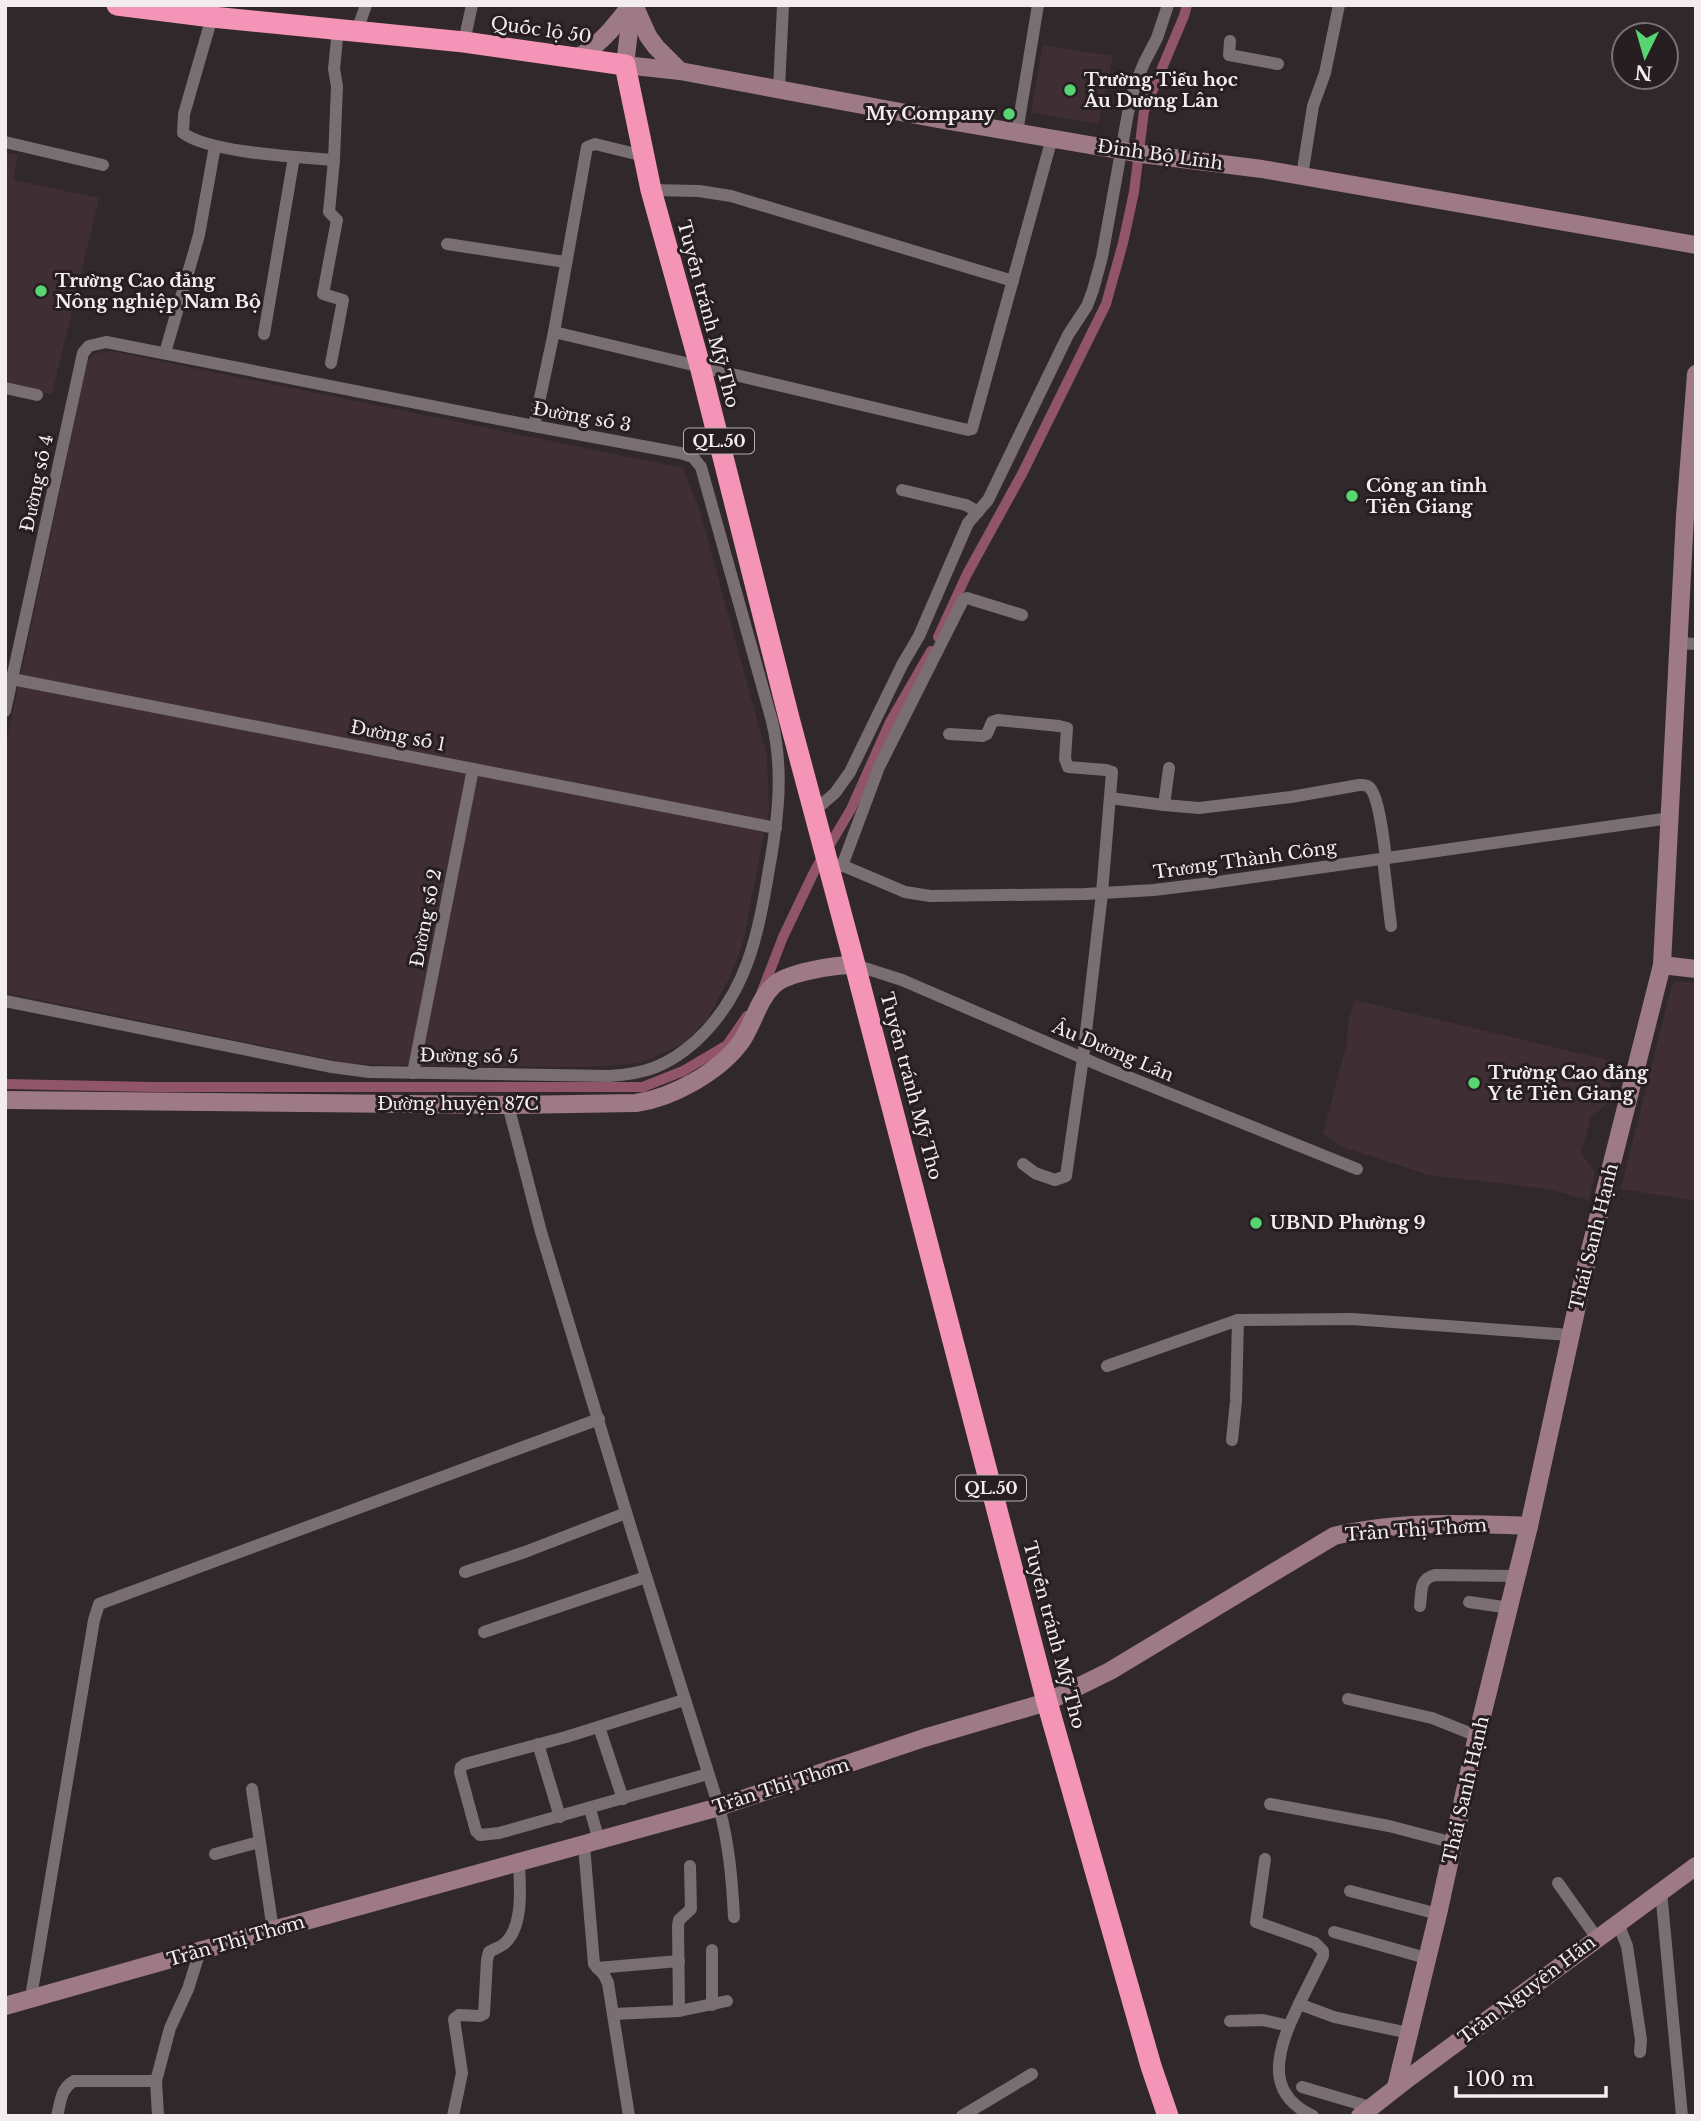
<svg xmlns="http://www.w3.org/2000/svg" width="1701" height="2121" font-family="'Libre Baskerville',serif">
<style>
.built{fill:#3f2f34}
.lines{fill:none;stroke-linecap:round;stroke-linejoin:round}
.canal{stroke:#91556a;stroke-width:10}
.street{stroke:#796e71;stroke-width:12}
.secondary{stroke:#9e7a86;stroke-width:18}
.highway{stroke:#f495b7;stroke-width:21}
.poi-dot{fill:#57d570;stroke:#271e21;stroke-width:2.5}
.labels{text-anchor:middle;dominant-baseline:central;stroke-width:6;stroke-linejoin:round;paint-order:stroke}
.shield{fill:#271e21;stroke:#b6afb1;stroke-width:2}
.shield-label{font-size:16px;font-weight:bold;fill:#f3edef}
.street-label{font-size:18px;fill:#f3edef;stroke:#271e21}
.poi-label{font-size:18px;font-weight:bold;fill:#f3edef;stroke:#271e21;text-anchor:start}
</style>
<rect width="100%" height="100%" fill="#31282b"/>
<g class="built">
<path d="M1043,45L1113,56L1098,124L1031,112Z"/>
<path d="M5,152L18,155L13,180L99,198L52,394L5,385Z"/>
<path d="M111,351L683,468L699,508L767,756L769,809L743,942L731,975L708,1018L683,1044L641,1063L586,1067L387,1065L349,1063L5,993V750L87,362L96,353Z"/>
<path d="M1677,981L1696,983V1201L1621,1189L1672,985Z"/>
<path d="M1355,1000L1617,1062L1607,1104L1591,1117L1581,1153L1595,1172L1589,1200L1547,1189L1429,1175L1342,1147L1323,1133L1347,1043L1348,1022Z"/>
</g>
<g class="lines">
<g class="canal">
<path d="M938,637L967,574L1022,474L1106,304L1123,243L1134,192L1144,111L1184,16L1187,5"/>
<path d="M761,994L783,937L815,870L851,809L890,722L931,651"/>
<path d="M5,1084L153,1087H643L683,1071L727,1045L747,1016"/>
</g>
<g class="street">
<path d="M212,17L184,114L183,133C210,153 299,157 334,160L337,86L334,69L338,29"/>
<path d="M357,31L366,5"/>
<path d="M1230,41L1229,55L1278,64"/>
<path d="M464,42L472,5"/>
<path d="M779,89L783,5"/>
<path d="M1017,132L1038,5"/>
<path d="M5,142L103,165"/>
<path d="M1302,176L1313,106L1325,73L1339,5"/>
<path d="M651,190L699,191L731,196L1013,281"/>
<path d="M447,244L565,262"/>
<path d="M554,332L968,430L972,429L1052,138"/>
<path d="M264,334L294,157"/>
<path d="M165,353L199,235L215,146"/>
<path d="M331,363L343,300L323,294L337,220L329,212L334,160"/>
<path d="M5,388L37,395"/>
<path d="M534,426L554,332L587,147L595,144L644,156"/>
<path d="M902,490L966,505L978,512"/>
<path d="M1678,643L1696,644"/>
<path d="M12,679L776,828"/>
<path d="M5,711L83,353L89,346L106,342L534,426L680,453L693,457L701,467L772,721C784,771 778,819 769,869C758,935 747,994 696,1041C668,1066 645,1074 609,1076L369,1072L332,1067L5,1001"/>
<path d="M949,734L983,736L987,734L992,722L998,720L1059,726L1067,728L1065,759L1068,767L1106,770L1112,772L1102,893L1083,1058L1066,1176L1055,1180L1035,1173L1023,1164"/>
<path d="M1169,768L1164,805L1199,808L1233,804L1291,797L1359,785C1363,785 1365,784 1369,787C1379,795 1384,844 1386,858"/>
<path d="M1110,798L1164,805"/>
<path d="M814,811L835,793L850,772L902,665L919,636L968,523L988,500L1068,335L1087,306L1093,290L1102,257L1128,113L1135,85L1144,63L1157,38L1168,5"/>
<path d="M1383,859L1391,926"/>
<path d="M827,862L846,867L905,892L930,896L1085,894L1154,890L1211,883L1670,818"/>
<path d="M842,866L879,767L963,600L967,598L1022,615"/>
<path d="M855,965L902,980L1106,1068L1357,1169"/>
<path d="M413,1073L473,769"/>
<path d="M508,1105L541,1232L633,1535L719,1807C729,1844 732,1879 734,1917"/>
<path d="M1107,1366L1238,1320L1352,1319L1570,1335"/>
<path d="M1232,1440L1236,1401L1238,1320"/>
<path d="M465,1572L525,1552L626,1513"/>
<path d="M1469,1602L1510,1608"/>
<path d="M1420,1606C1422,1591 1419,1579 1435,1575L1517,1576"/>
<path d="M484,1632L646,1577"/>
<path d="M1348,1699L1432,1718L1477,1736"/>
<path d="M684,1700L566,1737L465,1764L461,1767L460,1772L476,1831L480,1835L499,1833L708,1774"/>
<path d="M599,1727L623,1799"/>
<path d="M538,1744L560,1817"/>
<path d="M252,1789L273,1930"/>
<path d="M1270,1804L1389,1826L1454,1843"/>
<path d="M590,1809L599,1841"/>
<path d="M584,1846L594,1964L604,1975L608,1983L629,2116"/>
<path d="M215,1854L259,1842"/>
<path d="M1265,1859L1256,1922L1315,1943L1323,1951V1956L1299,2004L1334,2017L1409,2033"/>
<path d="M1558,1883L1597,1938"/>
<path d="M1350,1891L1438,1914"/>
<path d="M1661,1891L1682,2116"/>
<path d="M1618,1923L1627,1946L1641,2040L1640,2052"/>
<path d="M1334,1932L1426,1958"/>
<path d="M712,1950V2005"/>
<path d="M597,1968L679,1961"/>
<path d="M31,1997L94,1620L99,1604L599,1419"/>
<path d="M679,2011L678,1926L679,1920L691,1909L690,1866"/>
<path d="M614,2014L679,2011L727,2001"/>
<path d="M1230,2021L1263,2020L1289,2026L1299,2004"/>
<path d="M1289,2026C1274,2064 1271,2096 1313,2116"/>
<path d="M1302,2087L1370,2107"/>
<path d="M57,2116C61,2102 60,2089 74,2081H156"/>
<path d="M158,2116L156,2081L170,2028L188,1989L200,1951"/>
<path d="M453,2116L462,2073L454,2019L459,2015L480,2016L484,2014L487,1960L489,1952C494,1949 500,1947 504,1944C524,1927 520,1887 519,1863"/>
<path d="M962,2116L1032,2074"/>
</g>
<g class="secondary">
<path d="M632,5L625,65L680,71L938,119L1142,154L1262,169L1696,245"/>
<path d="M634,5L648,36L656,47L680,71"/>
<path d="M577,58C602,43 613,28 631,5"/>
<path d="M1662,965L1696,969"/>
<path d="M5,1100L512,1105L636,1103C672,1098 719,1072 741,1042C753,1025 758,1000 773,986C786,972 836,965 855,965"/>
<path d="M5,2006L273,1930L719,1807L924,1738L1047,1702L1110,1671L1334,1536C1395,1521 1466,1523 1529,1526"/>
<path d="M1396,2087L1438,1914L1477,1736L1529,1526L1584,1274L1662,965L1685,516L1696,374"/>
<path d="M1360,2116L1410,2077L1696,1866"/>
</g>
<path class="highway" d="M117,5L212,17L464,42L625,65L651,190L700,366L789,718L855,965L1047,1702L1151,2066L1168,2116"/>
</g>
<g class="poi-dot">
<circle cx="1070" cy="90" r="7"/>
<circle cx="1009" cy="114" r="7"/>
<circle cx="41" cy="291" r="7"/>
<circle cx="1352" cy="496" r="7"/>
<circle cx="1474" cy="1083" r="7"/>
<circle cx="1256" cy="1223" r="7"/>
</g>
<g class="labels">
<g class="shield">
<rect x="684" y="428.5" width="70" height="25" rx="5"/>
<rect x="956" y="1475.5" width="70" height="25" rx="5"/>
</g>
<g class="shield-label">
<text x="719" y="441">QL.50</text>
<text x="991" y="1488">QL.50</text>
</g>
<g class="street-label">
<text transform="translate(541 30) rotate(8)">Quốc lộ 50</text>
<text transform="translate(1160 155) rotate(8)">Đinh Bộ Lĩnh</text>
<text transform="translate(708 314) rotate(75)">Tuyến tránh Mỹ Tho</text>
<text transform="translate(582 417) rotate(10)">Đường số 3</text>
<text transform="translate(37 483) rotate(-78)">Đường số 4</text>
<text transform="translate(398 736) rotate(11)">Đường số 1</text>
<text transform="translate(1245 860) rotate(-8)">Trương Thành Công</text>
<text transform="translate(426 918) rotate(-79)">Đường số 2</text>
<text transform="translate(1113 1051) rotate(23)">Âu Dương Lân</text>
<text transform="translate(469 1056) rotate(1)">Đường số 5</text>
<text transform="translate(911 1086) rotate(75)">Tuyến tránh Mỹ Tho</text>
<text x="458" y="1104">Đường huyện 87C</text>
<text transform="translate(1594 1237) rotate(-76)">Thái Sanh Hạnh</text>
<text transform="translate(1416 1530) rotate(-4)">Trần Thị Thơm</text>
<text transform="translate(1054 1635) rotate(75)">Tuyến tránh Mỹ Tho</text>
<text transform="translate(781 1786) rotate(-18)">Trần Thị Thơm</text>
<text transform="translate(1466 1790) rotate(-77)">Thái Sanh Hạnh</text>
<text transform="translate(236 1941) rotate(-16)">Trần Thị Thơm</text>
<text transform="translate(1527 1990) rotate(-37)">Trần Nguyên Hãn</text>
</g>
<g class="poi-label">
<text x="1084" y="80">Trường Tiểu học<tspan x="1084" dy="21">Âu Dương Lân</tspan></text>
<text x="995" y="114" text-anchor="end">My Company</text>
<text x="55" y="281">Trường Cao đẳng<tspan x="55" dy="21">Nông nghiệp Nam Bộ</tspan></text>
<text x="1366" y="486">Công an tỉnh<tspan x="1366" dy="21">Tiền Giang</tspan></text>
<text x="1488" y="1073">Trường Cao đẳng<tspan x="1488" dy="21">Y tế Tiền Giang</tspan></text>
<text x="1270" y="1223">UBND Phường 9</text>
</g>
</g>
<rect width="1701" height="2121" fill="none" stroke="#f3edef" stroke-width="14"/>
<g transform="translate(1645 56) rotate(185)"><circle r="33" fill="#271e21" stroke="#797173" stroke-width="2"/>
<path d="M0-5L12 26L0 18L-12 26Z" fill="#57d570"/>
<text y="-10" font-size="19" font-weight="bold" text-anchor="middle" fill="#f3edef">N</text>
</g>
<path d="M1456 2086v10h150v-10" fill="none" stroke="#f3edef" stroke-width="3.5"/>
<text x="1466" y="2086" font-size="21" fill="#f3edef" stroke="#271e21" stroke-width="5" paint-order="stroke">100 m</text>
</svg>
